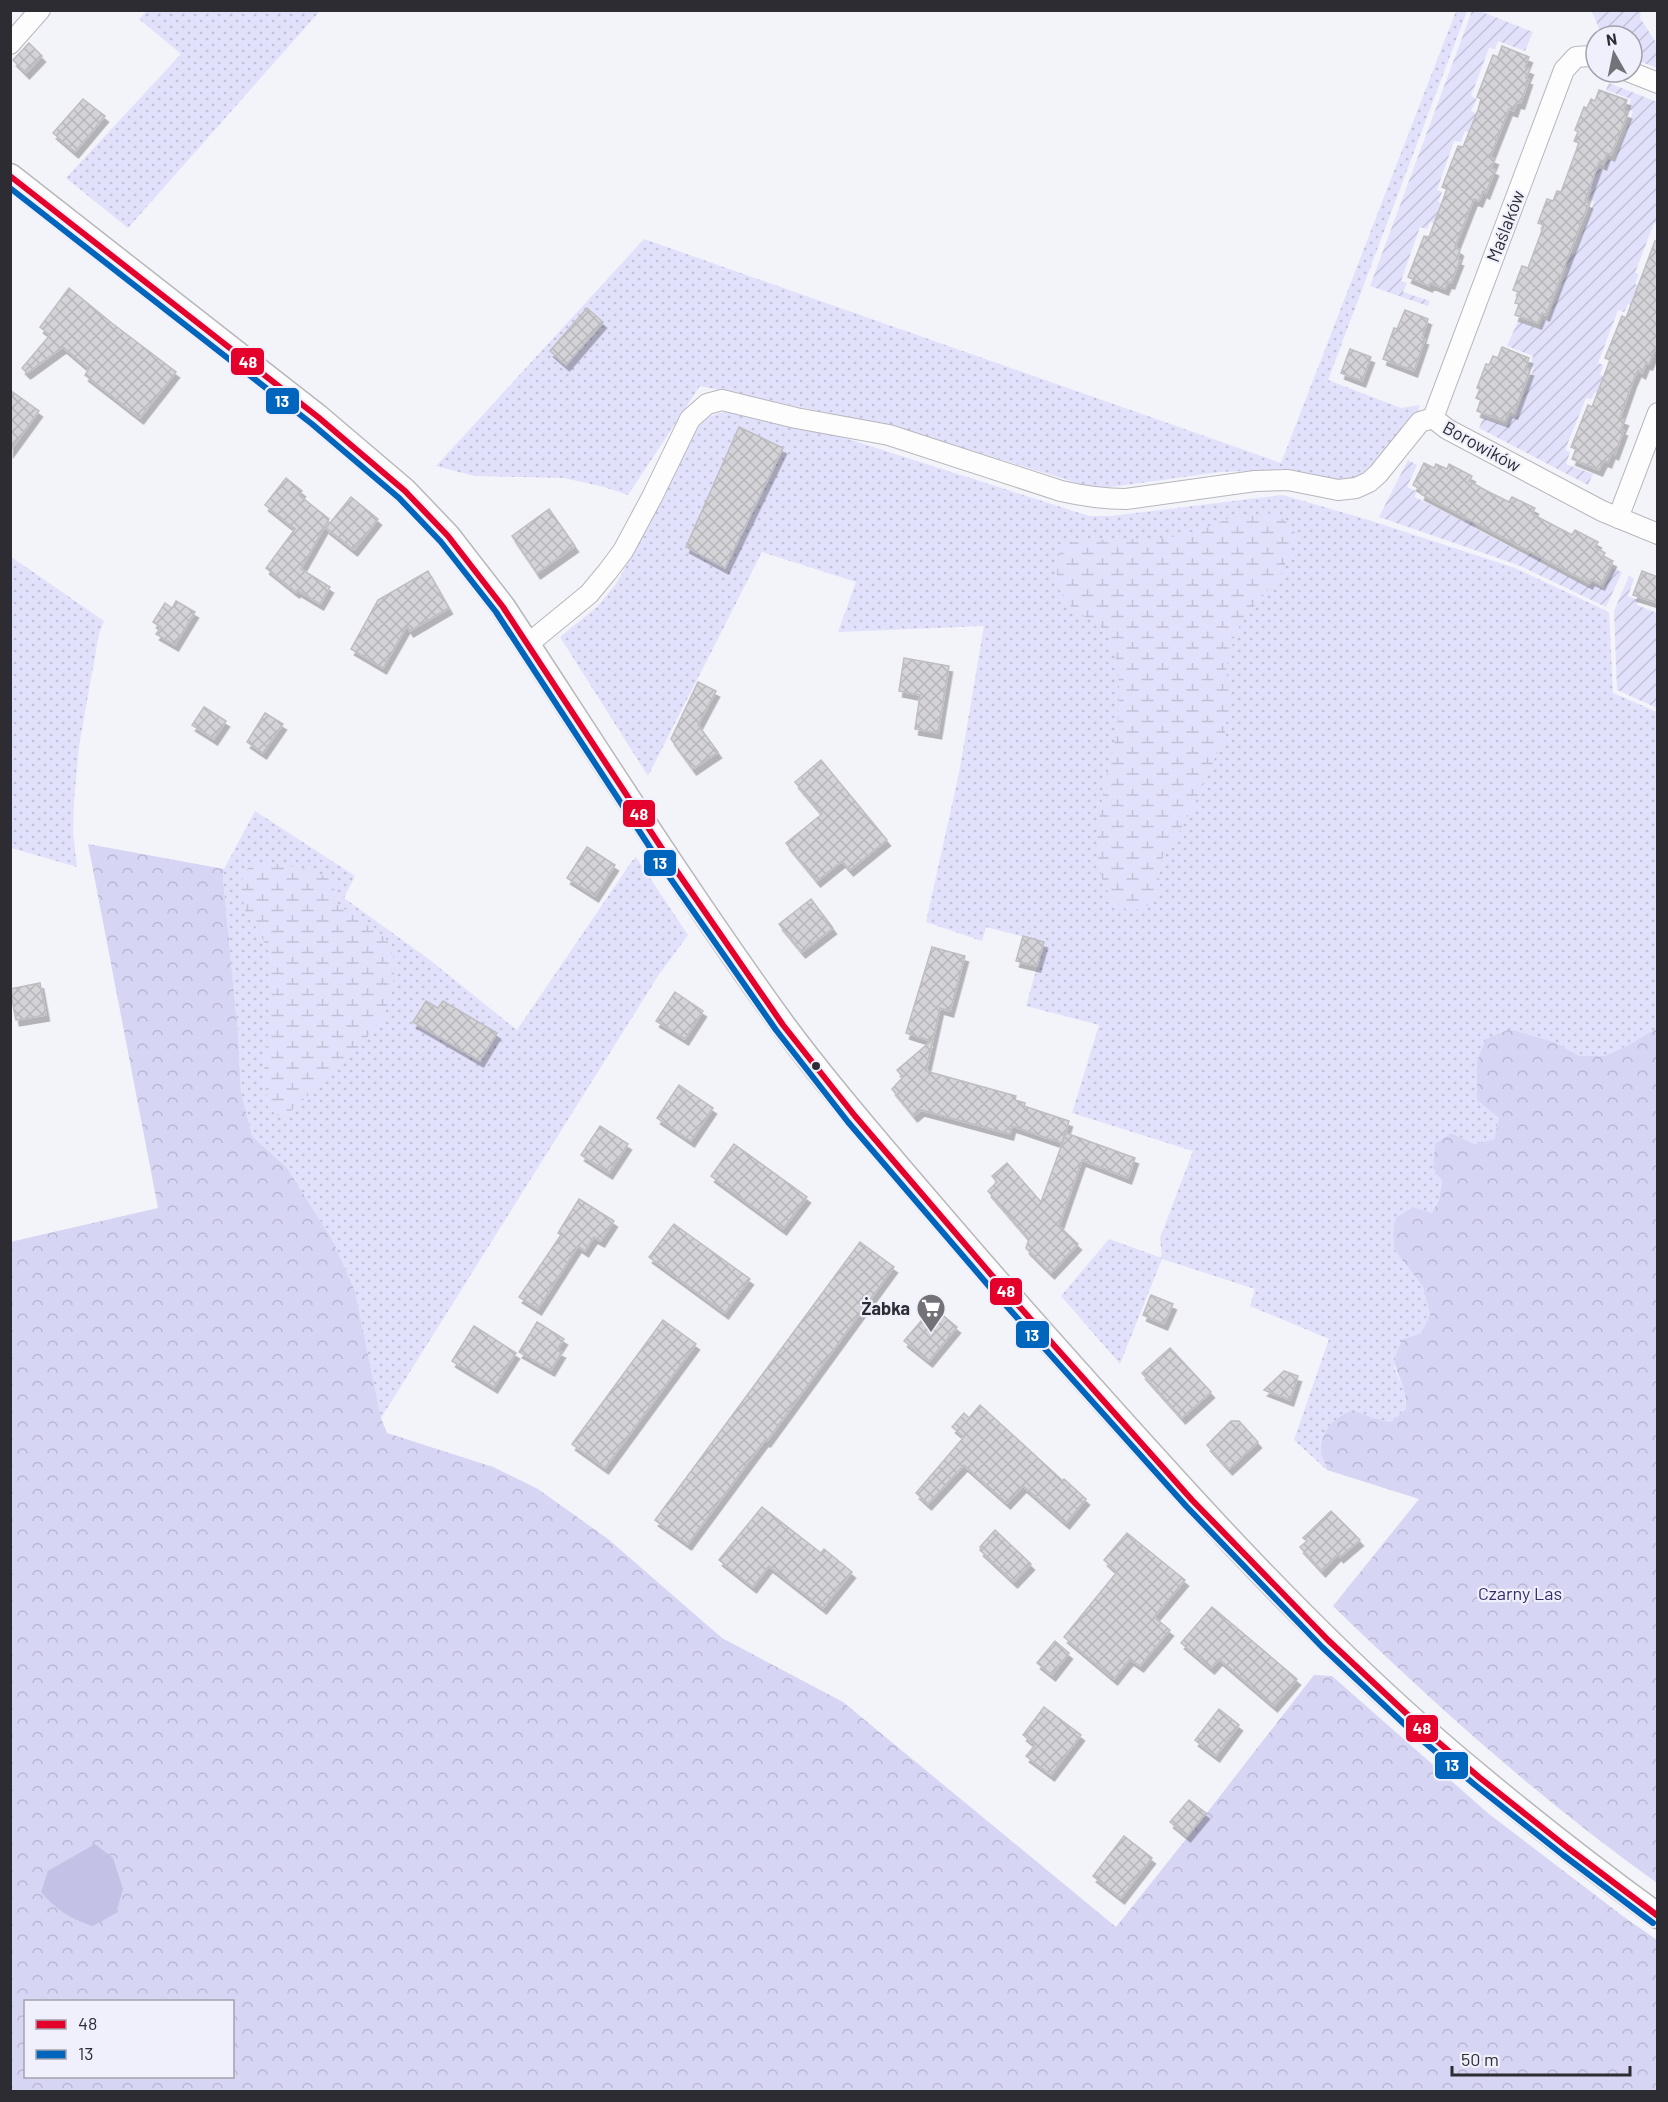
<svg xmlns="http://www.w3.org/2000/svg" width="1668" height="2102" font-family="Barlow,sans-serif">
<style>
.grass{fill:url(#grass-dots)}
.forest{fill:url(#forest-crowns);fill-rule:evenodd}
.wetland{fill:url(#wetland-marsh)}
.garden{fill:url(#garden-furrows)}
.water{fill:#c3c1e5}
.building{fill:url(#building-cross-hatch);stroke:#bdbdc2;stroke-width:1.5;filter:url(#shadow)}
.lines{fill:none;stroke-linecap:round;stroke-linejoin:round}
.minor-casing{stroke:#b7b7bc;stroke-width:22}
.tertiary-casing{stroke:#b7b7bc;stroke-width:27}
.minor{stroke:#fdfdfe;stroke-width:20}
.tertiary{stroke:#fdfdfe;stroke-width:24}
.bus-1-casing{stroke:#f0f0fd;stroke-width:10}
.bus-2-casing{stroke:#f0f0fd;stroke-width:10}
.bus-1{stroke:#e4002b;stroke-width:6}
.bus-2{stroke:#0065bd;stroke-width:6}
.bus-dot{fill:#2c2c32;stroke:#f0f0fd;stroke-width:2}
.labels{text-anchor:middle;dominant-baseline:central;stroke-width:4.5;stroke-linejoin:round;paint-order:stroke}
.street-label{font-size:18px;fill:#2c2c32;stroke:#f0f0fd}
.poi-label{font-size:18px;font-weight:bold;fill:#2c2c32;stroke:#f0f0fd;text-anchor:end}
.park-label{font-size:18px;fill:#362c68;stroke:#f0f0fd}
.line-badge{stroke:#f0f0fd;stroke-width:2}
.badge-label{font-size:16px;text-anchor:middle;font-weight:bold;fill:#fff}
</style>
<defs>
<pattern id="grass-dots" width="8" height="8" patternUnits="userSpaceOnUse" patternTransform="scale(1.5)"><rect width="8" height="8" fill="#e2e1fb"/><path d="M2 2h.1M6 6h.1" fill="none" stroke="#c2c1d8" stroke-width="1.8" stroke-linecap="round"/></pattern>
<pattern id="forest-crowns" width="20" height="18" patternUnits="userSpaceOnUse" patternTransform="scale(1.5)"><rect width="20" height="18" fill="#d7d5f4"/><path d="M2 6a3 3 0 1 1 6 0M12 15a3 3 0 1 1 6 0" fill="none" stroke="#b9b7d2"/></pattern>
<pattern id="wetland-marsh" width="20" height="14" patternUnits="userSpaceOnUse" patternTransform="scale(1.5)"><rect width="20" height="14" fill="#e2e1fb"/><path d="M1 5h8M5 5V1M11 12h8M15 12V8" fill="none" stroke="#c2c1d8"/></pattern>
<pattern id="garden-furrows" width="10" height="10" patternUnits="userSpaceOnUse" patternTransform="scale(1.5)"><rect width="10" height="10" fill="#e2e1fb"/><path d="M-1 1l2-2M0 10L10 0M9 11l2-2" fill="none" stroke="#c2c1d8"/></pattern>
<pattern id="building-cross-hatch" width="8" height="8" patternUnits="userSpaceOnUse" patternTransform="scale(1.5)"><rect width="8" height="8" fill="#d3d3d8"/><path d="M0 0l8 8M0 8l8-8" fill="none" stroke="#b5b5ba"/></pattern>
<filter id="shadow"><feDropShadow dx="3.5" dy="6" stdDeviation="0" flood-color="#0004"/></filter>
</defs>
<rect width="100%" height="100%" fill="#f3f3fa"/>
<g class="grass">
<path d="M147,11H320L128,228L66,178L181,54L139,19Z"/>
<path d="M1456,11H1467L1328,380L1401,408L1420,405L1417,414L1367,473L1348,482L1291,473L1288,469L1220,472L1097,489L895,427L700,386L628,495L604,487L564,478L474,476L436,466L644,239L1281,463Z"/>
<path d="M733,411L823,431L1089,516H1111L1283,495L1372,521L1515,568L1609,612L1613,693L1657,712V1028L1625,1047L1604,1056H1580L1554,1042L1510,1029L1499,1118L1494,1139L1474,1144L1451,1133L1433,1167L1442,1181L1439,1200L1432,1213L1413,1207L1397,1218L1393,1233L1394,1249L1423,1287L1430,1315L1421,1333L1403,1339L1394,1368L1405,1391L1406,1409L1391,1422L1373,1418L1353,1410C1326,1432 1316,1433 1327,1470L1294,1440L1329,1339L1250,1306L1255,1289L1162,1259L1120,1364L1061,1296L1109,1239L1162,1258L1160,1238L1193,1151L1072,1113L1099,1025L1026,1006L1044,942L986,927L982,941L926,922L959,773L984,626L838,632L856,582L762,552L648,776L560,637L598,606L616,584L645,532L673,470L703,419L720,413Z"/>
<path d="M10,556L104,621L99,634L79,746L74,801L73,834L77,867L11,848Z"/>
<path d="M255,811L355,876L344,898L426,957L517,1030L632,861L636,857L688,935L658,976L381,1418L355,1291L333,1241L287,1168L252,1136L241,1092L238,1034L223,878L224,869Z"/>
</g>
<g class="forest">
<path d="M88,844L224,869L223,878L238,1034L241,1092L252,1136L287,1168L333,1241L355,1291L381,1418L387,1433L493,1467L538,1489L608,1539L722,1638L843,1702L1116,1927L1206,1814L1314,1675L1332,1676L1489,1814L1624,1917L1657,1940V2091H11L10,1242L158,1208ZM26,2002H232V2076H26Z"/>
<path d="M1657,1028V1883C1542,1801 1435,1705 1333,1606L1419,1499L1327,1470C1326,1464 1322,1457 1321,1451C1321,1430 1335,1417 1353,1410L1373,1418L1391,1422L1406,1409C1406,1403 1406,1396 1404,1390C1396,1364 1389,1366 1403,1339L1421,1333L1430,1315L1423,1287L1394,1249L1393,1233L1396,1218L1413,1207L1432,1213L1439,1200L1442,1181L1433,1168L1435,1144L1451,1133L1474,1144L1494,1139L1499,1118L1477,1100V1061L1486,1039L1510,1029L1554,1042L1580,1056H1604L1625,1047Z"/>
</g>
<g class="wetland">
<path d="M1266,513C1280,516 1290,522 1296,535L1282,573L1242,621L1235,635L1226,669L1230,699L1224,738L1194,805L1179,832L1164,851L1159,875L1160,885L1155,899L1145,908L1128,911C1124,907 1118,904 1114,900C1082,865 1105,786 1114,745C1119,726 1118,706 1119,686C1119,670 1114,637 1101,627C1096,622 1088,619 1082,615C1054,596 1054,577 1061,548L1076,541L1168,538L1201,530L1230,518Z"/>
<path d="M257,863C285,863 308,869 334,880L335,904L370,923L388,941L395,961L393,986L384,1017L350,1058L283,1118L275,1114L268,1107L265,1085L264,1057L272,1008V977L268,951L260,933L246,914L240,888L245,870Z"/>
</g>
<g class="garden">
<path d="M1472,11H1480L1533,32L1525,51L1498,41L1495,49L1489,48L1471,96L1477,99L1471,111L1499,123L1492,141L1465,131L1461,142L1454,141L1437,190L1442,192L1438,202L1464,212L1457,232L1430,222L1427,229L1420,227L1401,281L1407,283L1403,292L1430,301L1428,306L1370,286Z"/>
<path d="M1592,11H1641L1640,18L1657,44V68L1632,58V36H1602Z"/>
<path d="M1609,83L1657,102V223H1654L1635,273L1639,274L1635,284L1657,294L1652,313L1628,304L1624,312L1618,310L1598,363L1603,365L1600,375L1626,384L1621,401L1595,392L1592,399L1586,398L1565,450L1570,452L1566,464L1593,474L1588,485L1479,428L1483,418L1506,426L1511,416L1515,417L1534,368L1530,366L1533,356L1507,346L1518,321L1539,329L1543,320L1547,321L1568,268L1564,265L1569,253L1574,254L1594,202L1589,198L1593,189L1570,180L1578,160L1603,170L1608,159L1614,161L1633,112L1628,109L1631,99L1606,90Z"/>
<path d="M1408,460L1417,465L1407,487L1416,491L1415,497L1464,522L1467,519L1476,524L1474,528L1528,556L1532,552L1542,557L1540,562L1589,587L1593,583L1603,589L1613,568L1622,572L1606,607L1518,565L1379,517Z"/>
<path d="M1629,576L1634,579L1628,596L1638,600L1637,605L1657,613V708L1617,690L1614,611Z"/>
</g>
<path class="water" d="M95,1844L113,1858L123,1889L116,1913L93,1926C70,1919 57,1910 41,1892L48,1871Z"/>
<g class="building">
<path d="M29,43L42,56L26,73L13,60Z"/>
<path d="M1502,46L1529,57L1525,67L1530,69L1526,78L1529,79L1521,103L1517,102L1514,111L1509,109L1490,157L1495,159L1491,168L1495,170L1486,193L1483,191L1479,201L1474,199L1459,237L1455,247L1460,250L1457,259L1460,260L1451,283L1448,282L1445,289L1430,283L1429,286L1408,277L1424,236L1429,237L1447,189L1442,187L1458,146L1463,147L1478,110L1481,99L1477,97L1493,55L1498,57Z"/>
<path d="M1599,90L1627,100L1623,111L1628,113L1611,155L1607,153L1603,164L1599,162L1585,201L1589,203L1580,226L1546,315L1542,313L1538,323L1515,315L1519,304L1515,303L1519,292L1513,290L1522,266L1528,268L1544,225L1538,223L1547,199L1553,201L1557,191L1561,192L1579,143L1574,141L1578,132L1575,130L1584,107L1587,108L1591,99L1595,101Z"/>
<path d="M83,99L105,116L75,152L53,133Z"/>
<path d="M1655,241L1658,242V343L1649,364L1646,363L1642,373L1638,370L1633,381L1620,418L1625,420L1621,429L1624,430L1615,454L1612,452L1608,462L1604,460L1599,470L1572,459L1576,449L1571,447L1588,405L1592,407L1610,360L1605,358L1622,316L1626,318Z"/>
<path d="M69,288L113,324L176,372L140,418L85,375L89,369L63,347L27,373L22,368L50,335L40,327Z"/>
<path d="M587,308L603,322L566,365L550,351Z"/>
<path d="M1405,310L1428,319L1422,338L1425,339L1414,371L1383,359L1394,328L1397,329Z"/>
<path d="M1502,347L1529,358L1525,369L1530,370L1514,413L1509,411L1505,421L1477,411L1481,400L1476,398L1480,389L1477,388L1486,364L1489,365L1493,356L1498,358Z"/>
<path d="M1350,349L1371,357L1362,381L1341,373Z"/>
<path d="M10,390L39,411L10,451Z"/>
<path d="M739,427L783,448L725,568L686,547Z"/>
<path d="M1424,463L1434,468L1436,464L1447,469L1449,464L1472,476L1469,481L1485,490L1509,502L1512,497L1535,508L1532,514L1572,535L1575,530L1598,542L1595,547L1605,553L1603,556L1613,561L1601,584L1591,579L1589,583L1421,494L1422,490L1413,485Z"/>
<path d="M286,478L302,491L299,495L329,519L301,569L330,587L320,604L297,590L296,592L266,568L295,529L265,505Z"/>
<path d="M351,497L378,519L354,550L326,528Z"/>
<path d="M549,509L575,546L537,573L512,536Z"/>
<path d="M428,571L449,608L410,631L407,626L383,668L351,649L378,600Z"/>
<path d="M1642,571L1658,577V603L1633,595Z"/>
<path d="M176,601L195,612L175,645L156,634L161,627L153,622L165,603L172,608Z"/>
<path d="M904,658L949,666L938,733L915,729L920,695L899,691Z"/>
<path d="M698,682L716,691L698,725L718,752L693,769L671,739Z"/>
<path d="M204,707L226,721L214,739L192,725Z"/>
<path d="M265,713L283,724L263,753L247,742Z"/>
<path d="M821,760L887,840L850,870L842,861L817,881L786,843L822,814L795,782Z"/>
<path d="M587,847L615,865L595,896L567,878Z"/>
<path d="M811,899L833,928L802,952L779,924Z"/>
<path d="M1023,936L1044,942L1037,966L1016,961Z"/>
<path d="M932,947L965,956L950,1011L940,1008L926,1071L1016,1096L1015,1100L1025,1103L1024,1106L1069,1121L1062,1143L1012,1126L1010,1134L921,1110L914,1116L892,1089L903,1077L897,1070L931,1041L906,1033Z"/>
<path d="M40,983L46,1015L16,1020L10,989Z"/>
<path d="M675,992L703,1011L685,1039L656,1021Z"/>
<path d="M426,1001L438,1008L443,1001L497,1033L480,1061L413,1022Z"/>
<path d="M679,1085L713,1108L691,1141L657,1118Z"/>
<path d="M600,1126L628,1144L609,1173L581,1155Z"/>
<path d="M1066,1133L1135,1158L1128,1178L1082,1160L1059,1226L1078,1244L1051,1273L1026,1248L1029,1239L988,1191L997,1182L992,1176L1007,1163L1041,1202Z"/>
<path d="M734,1144L807,1197L783,1229L711,1176Z"/>
<path d="M579,1199L614,1221L601,1241L594,1237L585,1251L578,1246L538,1309L519,1297L561,1235L558,1233Z"/>
<path d="M674,1224L750,1279L725,1313L649,1257Z"/>
<path d="M860,1242L894,1267L767,1441L765,1440L688,1544L655,1520Z"/>
<path d="M1151,1295L1173,1304L1164,1324L1143,1315Z"/>
<path d="M933,1307L957,1327L929,1361L904,1341Z"/>
<path d="M663,1320L696,1344L605,1468L572,1444Z"/>
<path d="M537,1322L564,1339L557,1350L562,1352L551,1370L519,1352Z"/>
<path d="M474,1326L516,1353L494,1387L452,1361Z"/>
<path d="M1170,1348L1211,1392L1182,1418L1142,1373Z"/>
<path d="M1284,1371L1298,1376L1290,1400L1264,1390Z"/>
<path d="M980,1405L1063,1481L1064,1479L1086,1499L1066,1523L1023,1486L1007,1503L964,1465L928,1504L916,1493L964,1437L952,1427L964,1413L969,1418Z"/>
<path d="M1231,1421H1239L1258,1442L1229,1469L1207,1445Z"/>
<path d="M762,1507L821,1553L824,1549L852,1572L823,1608L769,1566L753,1587L719,1560Z"/>
<path d="M1331,1511L1360,1540L1340,1557L1338,1554L1322,1571L1300,1547L1307,1541L1303,1538Z"/>
<path d="M995,1530L1031,1564L1014,1582L980,1550L981,1548L980,1547Z"/>
<path d="M1127,1533L1185,1580L1154,1617L1170,1630L1140,1666L1130,1659L1114,1679L1064,1637L1117,1572L1104,1560Z"/>
<path d="M1212,1607L1297,1679L1274,1706L1219,1659L1211,1668L1181,1643Z"/>
<path d="M1055,1641L1069,1653L1052,1675L1037,1663Z"/>
<path d="M1044,1707L1081,1735L1051,1775L1026,1756L1035,1745L1023,1735Z"/>
<path d="M1219,1709L1239,1725L1216,1756L1195,1740Z"/>
<path d="M1189,1800L1206,1813L1187,1836L1170,1822Z"/>
<path d="M1124,1836L1152,1858L1121,1898L1093,1876Z"/>
</g>
<g class="lines">
<g class="minor-casing">
<g id="minor">
<path d="M10,44L40,10"/>
<path d="M1630,72L1658,83"/>
<path d="M1433,418L1564,70L1576,57L1590,56L1596,59"/>
<path d="M1618,518L1658,413"/>
<path d="M528,644L589,594L608,571L623,551L652,497L690,419L707,404L722,400L796,418L889,435L1061,491C1083,496 1103,499 1126,499L1255,481L1288,480L1338,490L1356,488L1369,482L1378,474L1420,422L1433,418L1447,429L1602,511L1658,534"/>
</g>
</g>
<g class="tertiary-casing">
<path id="tertiary" d="M10,176L318,417L405,491L448,536L503,607C595,747 685,890 783,1025C820,1075 860,1122 900,1169C953,1231 1007,1294 1062,1355C1177,1484 1293,1614 1423,1729C1499,1795 1577,1857 1658,1916"/>
</g>
<use href="#minor" class="minor"/>
<use href="#tertiary" class="tertiary"/>
<g class="bus-1-casing">
<path id="bus-1" d="M10,176L318,417L405,491L448,536L503,607L676,870L783,1025L855,1116L1001,1286L1192,1500L1328,1640L1423,1729L1480,1778L1568,1848L1658,1916"/>
</g>
<g class="bus-2-casing">
<path id="bus-2" d="M10,188L312,424L399,498L441,542L496,612L668,875L776,1030L848,1122L994,1292L1186,1506L1322,1647L1417,1736L1475,1785L1563,1855L1653,1923"/>
</g>
<use href="#bus-1" class="bus-1"/>
<use href="#bus-2" class="bus-2"/>
</g>
<defs>
<g id="supermarket-pin" transform="scale(1.5)"><path d="M0 17L-7.5 6A9.5 9.5 0 1 1 7.5 6Z" fill="#727278" stroke="#f0f0fd"/><path d="M-6-5.5h2.5l.6 2H6L4.5 2H-2.5L-4.4-4H-6ZM-1.5 3.2a1.3 1.3 0 1 0 .1 0ZM3 3.2a1.3 1.3 0 1 0 .1 0Z" fill="#fff"/></g>
</defs>
<g fill-rule="evenodd">
<use href="#supermarket-pin" x="931" y="1308"/>
</g>
<circle class="bus-dot" cx="816" cy="1066" r="5"/>
<g class="labels">
<g class="street-label">
<text transform="translate(1505 226) rotate(-69)">Maślaków</text>
<text transform="translate(1482 446) rotate(29)">Borowików</text>
</g>
<g class="poi-label">
<text x="910" y="1308">Żabka</text>
</g>
<g class="park-label">
<text x="1520" y="1593">Czarny Las</text>
</g>
</g>
<g class="line-badge">
<rect x="230" y="347" width="35" height="29" rx="6" fill="#e4002b"/>
<rect x="265" y="387" width="35" height="28" rx="6" fill="#0065bd"/>
<rect x="622" y="799" width="34" height="29" rx="6" fill="#e4002b"/>
<rect x="643" y="849" width="34" height="28" rx="6" fill="#0065bd"/>
<rect x="989" y="1277" width="34" height="29" rx="6" fill="#e4002b"/>
<rect x="1015" y="1320" width="35" height="29" rx="6" fill="#0065bd"/>
<rect x="1405" y="1714" width="34" height="29" rx="6" fill="#e4002b"/>
<rect x="1434" y="1751" width="35" height="29" rx="6" fill="#0065bd"/>
</g>
<g class="badge-label">
<text x="248" y="368">48</text>
<text x="282" y="407">13</text>
<text x="639" y="820">48</text>
<text x="660" y="869">13</text>
<text x="1006" y="1297">48</text>
<text x="1032" y="1341">13</text>
<text x="1422" y="1734">48</text>
<text x="1452" y="1771">13</text>
</g>
<rect width="1668" height="2102" fill="none" stroke="#2c2c32" stroke-width="24"/>
<rect x="24" y="2000" width="210" height="78" fill="#f0f0fd" stroke="#a2a2ac" stroke-width="1.5"/>
<rect x="36" y="2020" width="30" height="9" fill="#e4002b" stroke="#a2a2ac" stroke-width="1.5"/>
<text x="78" y="2030" font-size="18" fill="#2c2c32">48</text>
<rect x="36" y="2050" width="30" height="9" fill="#0065bd" stroke="#a2a2ac" stroke-width="1.5"/>
<text x="78" y="2060" font-size="18" fill="#2c2c32">13</text>
<g transform="translate(1614 54) rotate(351)"><circle r="28" fill="#f0f0fd" stroke="#a2a2ac" stroke-width="1.5"/>
<path d="M0-4.5L10 22L0 15L-10 22Z" fill="#727278"/>
<text y="-9" font-size="16" font-weight="bold" text-anchor="middle" fill="#2c2c32">N</text>
</g>
<path d="M1452 2066v9h178v-9" fill="none" stroke="#2c2c32" stroke-width="3"/>
<text x="1461" y="2066" font-size="18" fill="#2c2c32" stroke="#f0f0fd" stroke-width="4.5" paint-order="stroke">50 m</text>
</svg>
